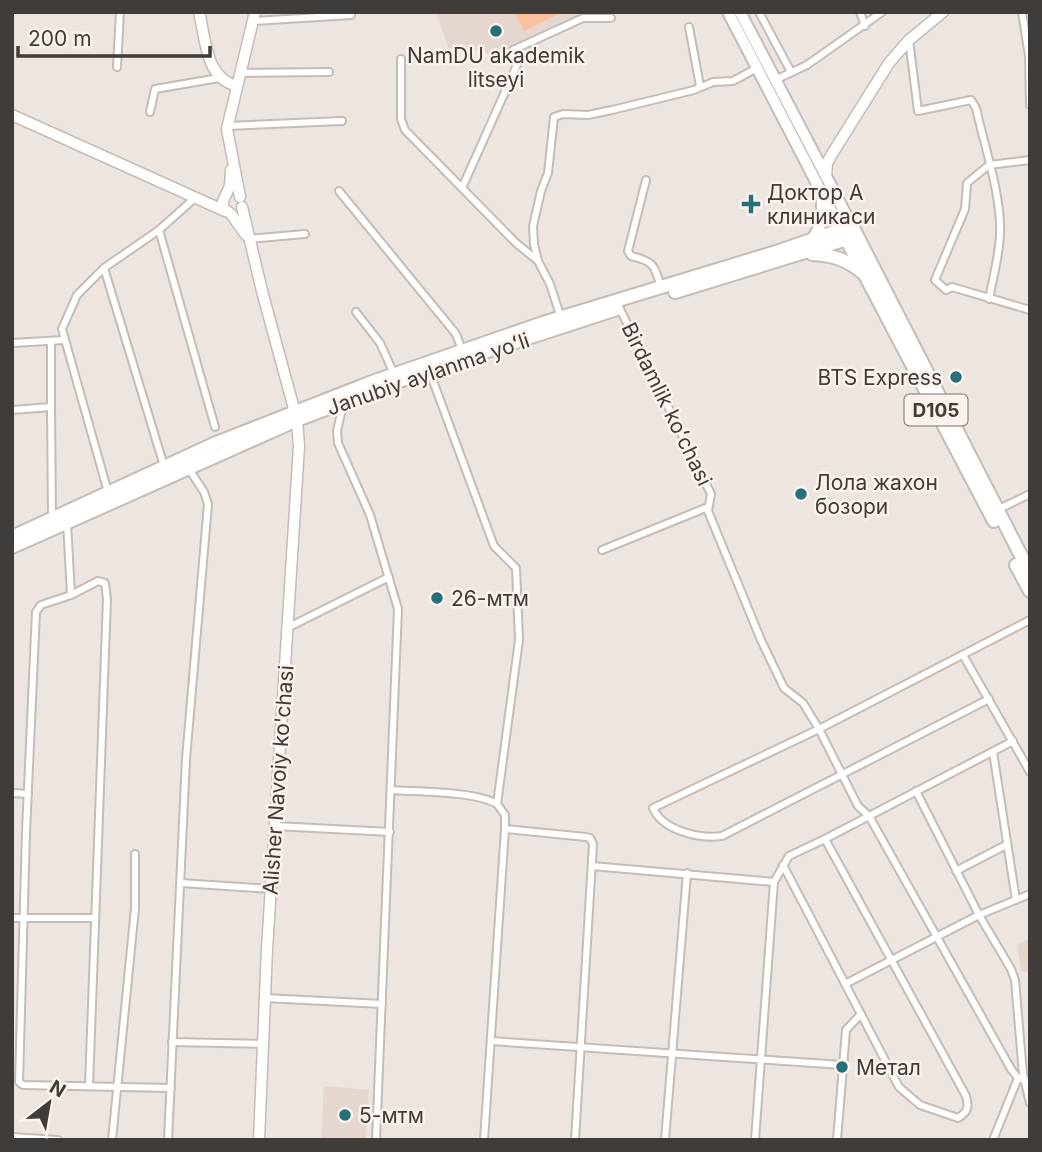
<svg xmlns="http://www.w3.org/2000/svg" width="1042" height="1152" font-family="Inter,sans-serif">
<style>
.built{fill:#e6d7ce}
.green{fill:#fac19f}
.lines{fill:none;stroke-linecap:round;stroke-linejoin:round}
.street-casing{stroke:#c4bcb7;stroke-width:10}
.secondary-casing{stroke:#c4bcb7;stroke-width:13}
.primary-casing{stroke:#c4bcb7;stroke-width:14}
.highway-casing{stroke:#c4bcb7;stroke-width:16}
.street{stroke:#fff;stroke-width:6}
.secondary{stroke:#fff;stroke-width:10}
.primary{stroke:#fff;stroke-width:10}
.highway{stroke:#fff;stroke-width:12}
.poi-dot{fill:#267078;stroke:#fbf2ee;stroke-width:2.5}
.labels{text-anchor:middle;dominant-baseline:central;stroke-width:5;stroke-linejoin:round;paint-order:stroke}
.shield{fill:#fbf2ee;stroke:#777370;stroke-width:2}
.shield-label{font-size:19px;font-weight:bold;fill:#3f3c3a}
.poi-label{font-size:21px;fill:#3f3c3a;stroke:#fbf2ee;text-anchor:start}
.street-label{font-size:21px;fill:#3f3c3a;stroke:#fbf2ee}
</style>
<rect width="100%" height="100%" fill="#ede5e0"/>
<g class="built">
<path d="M436,12H586L587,14L494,58L481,49L450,52Z"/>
<path d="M1030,938V972L1021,971L1017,945Z"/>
<path d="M324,1086L369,1090L366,1140H321Z"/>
</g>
<path class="green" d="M514,12H560V13L524,31Z"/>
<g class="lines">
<g class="street-casing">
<g id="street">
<path d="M759,12L791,72"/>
<path d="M860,12L865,26"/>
<path d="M1022,12L1029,56L1030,105"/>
<path d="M253,21L351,15"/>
<path d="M689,27L700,86"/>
<path d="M909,40L918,111L971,100L976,108C984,145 1002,197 1000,235C999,256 993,278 989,299"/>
<path d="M401,59V119L405,130L516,243L537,260"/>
<path d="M117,67L120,12"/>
<path d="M241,73L329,72"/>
<path d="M775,80L807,65L882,12"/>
<path d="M150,112L155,89L219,78"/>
<path d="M227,126L342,121"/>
<path d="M1030,160L989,165L967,183L965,209L935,280L946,290L952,287L1030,310"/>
<path d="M646,180L628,251L631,256C654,261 655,266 661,288"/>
<path d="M462,188L517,65L510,57L513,50L583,18H611"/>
<path d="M339,191L456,334L462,350"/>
<path d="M159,230L215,427"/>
<path d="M249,239L305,234"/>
<path d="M104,268L164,466"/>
<path d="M618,305L711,494L708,511L761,640L784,688L803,703L819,729L858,806L869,816L1011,1069L1018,1078L1025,1080"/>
<path d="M356,312L380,343L394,374"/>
<path d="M561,318L550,284L538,261L534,244L533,226L541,191L548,173L554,117L563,114L588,115L612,110L694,90L713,82L733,81L757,68"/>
<path d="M51,342V407"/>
<path d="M12,343L64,340"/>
<path d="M343,405L337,431L338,443L370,515L398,609L376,1140"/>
<path d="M12,410L51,407L52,518"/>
<path d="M108,492L62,329L77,295L104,268L159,230L196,197"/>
<path d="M997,510L1030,494"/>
<path d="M67,522L71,595L41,605L36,612L26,832L19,1082L23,1085L171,1088"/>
<path d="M602,550L708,507"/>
<path d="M71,595L98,581L105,583L107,599L89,1086"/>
<path d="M287,628L389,577"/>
<path d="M963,655L1030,772"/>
<path d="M989,699L722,836C700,839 663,831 653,808L819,729L1030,620"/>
<path d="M993,752L1016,900"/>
<path d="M391,790C417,792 476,791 497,804L519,640L516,568L494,546L429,370"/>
<path d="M916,791L979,915L1011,969L1015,980L1023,1074L1030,1103"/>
<path d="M12,793L28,794"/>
<path d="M497,804L505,815V829L586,837L590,838L593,844L575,1140"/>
<path d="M275,826L390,832"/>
<path d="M783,865L899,1087L920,1105L958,1118C968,1112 969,1107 966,1096L825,839"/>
<path d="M592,866L774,882"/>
<path d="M956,871L1006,845"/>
<path d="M181,883L271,889"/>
<path d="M12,918H95"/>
<path d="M845,984L979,915L1030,894"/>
<path d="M265,998L382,1004"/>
<path d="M491,1041L842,1065"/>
<path d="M172,1042L264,1044"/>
<path d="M12,1137L58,1140"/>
<path d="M112,1140L135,908V854"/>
<path d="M168,1140L186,759L208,504L204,492L189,469"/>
<path d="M484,1140L505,829"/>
<path d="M665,1140L687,873"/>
<path d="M755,1140L774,882L789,856L825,839L1013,741"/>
<path d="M837,1140L846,1030L861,1014"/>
<path d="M993,1140L1018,1078"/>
</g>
</g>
<g class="secondary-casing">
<g id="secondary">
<path d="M199,12C206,40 205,78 237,86"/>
<path d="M12,115L225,211"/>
<path d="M231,170L230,186L223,201V208L231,214L246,235"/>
<path d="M826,177L827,163L832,154L889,63L909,40L943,12"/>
<path d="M240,197L227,129L255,12"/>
<path d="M242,207L262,291L297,420L299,446L267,949L259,1140"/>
</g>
</g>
<g class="primary-casing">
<g id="primary">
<path d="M728,12L841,230"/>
<path d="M740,12L852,226"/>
<path d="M812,240L822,222V200"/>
</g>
</g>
<g class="highway-casing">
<g id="highway">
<path d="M843,233L994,521"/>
<path d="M812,254C832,255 846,259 862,272"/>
<path d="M675,292L857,236"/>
<path d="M12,537L216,443L372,382L543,323L776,252L852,226L1030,573"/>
<path d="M12,547L297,420L429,370L617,309"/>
<path d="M1016,565L1030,591"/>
</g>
</g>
<use href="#street" class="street"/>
<use href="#secondary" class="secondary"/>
<use href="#primary" class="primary"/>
<use href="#highway" class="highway"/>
</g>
<g class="poi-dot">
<circle cx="496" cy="31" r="7"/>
<path d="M747.5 193.5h7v7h7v7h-7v7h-7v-7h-7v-7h7z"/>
<circle cx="956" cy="377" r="7"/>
<circle cx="801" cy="494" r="7"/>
<circle cx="437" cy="598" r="7"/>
<circle cx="842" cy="1067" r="7"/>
<circle cx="345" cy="1115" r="7"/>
</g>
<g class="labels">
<rect class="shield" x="904.5" y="394.5" width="63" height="31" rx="5"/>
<g class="shield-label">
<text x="936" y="410">D105</text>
</g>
<g class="poi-label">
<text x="496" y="55" text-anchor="middle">NamDU akademik<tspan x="496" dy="24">litseyi</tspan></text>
<text x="767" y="192">Доктор А<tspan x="767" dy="24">клиникаси</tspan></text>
<text x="942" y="377" text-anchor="end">BTS Express</text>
<text x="815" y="482">Лола жахон<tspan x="815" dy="24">бозори</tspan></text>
<text x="451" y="598">26-мтм</text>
<text x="856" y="1067">Метал</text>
<text x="359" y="1115">5-мтм</text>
</g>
<g class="street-label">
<text transform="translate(428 374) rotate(-19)">Janubiy aylanma yoʻli</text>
<text transform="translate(667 404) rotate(64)">Birdamlik koʻchasi</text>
<text transform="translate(278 780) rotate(-86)">Alisher Navoiy ko'chasi</text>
</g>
</g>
<rect width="1042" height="1152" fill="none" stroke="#3f3c3a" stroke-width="28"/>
<g transform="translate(49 1103) rotate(31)" stroke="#fbf2ee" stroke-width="5" paint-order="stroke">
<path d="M0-5L12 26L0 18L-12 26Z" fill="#3f3c3a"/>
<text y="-10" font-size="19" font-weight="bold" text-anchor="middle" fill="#3f3c3a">N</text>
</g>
<path d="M18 46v10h192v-10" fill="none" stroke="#3f3c3a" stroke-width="3.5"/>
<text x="28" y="46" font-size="21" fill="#3f3c3a" stroke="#fbf2ee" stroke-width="5" paint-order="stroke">200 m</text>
</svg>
